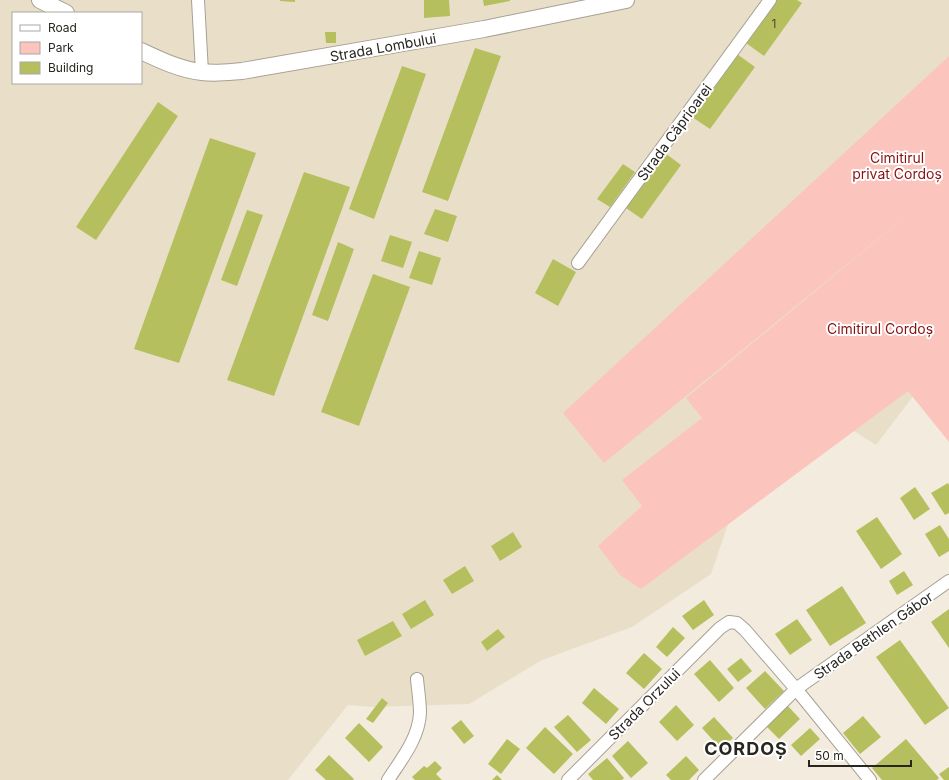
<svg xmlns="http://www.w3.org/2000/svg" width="949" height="780" font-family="Inter,sans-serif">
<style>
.built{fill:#e9dfc9;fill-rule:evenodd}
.green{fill:#fbc4bd}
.building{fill:#b6bf5e}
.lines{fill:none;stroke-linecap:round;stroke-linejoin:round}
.street-casing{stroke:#a7a093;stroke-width:14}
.secondary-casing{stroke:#a7a093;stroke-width:18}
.street{stroke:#fff;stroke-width:12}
.secondary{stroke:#fff;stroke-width:16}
.labels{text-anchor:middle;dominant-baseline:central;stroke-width:4;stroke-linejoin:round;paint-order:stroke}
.number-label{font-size:12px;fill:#4c4c30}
.street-label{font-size:14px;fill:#282620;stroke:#fff}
.park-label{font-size:14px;fill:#881213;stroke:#fff}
.district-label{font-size:18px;font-weight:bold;letter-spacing:1px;fill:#282620;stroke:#fff}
</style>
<rect width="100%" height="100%" fill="#f3ebdd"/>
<path class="built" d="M0,0H949V349L876,445L790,391L736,501L711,574L632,627L542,660L469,704L372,707L348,705L288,780H0ZM13,13H141V83H13Z"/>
<path class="green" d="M949,56V442L908,391L641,589L620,575L598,546L642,506L622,480L702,418L686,398L939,189L604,463L563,413Z"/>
<g class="building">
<path d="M280,0H295V2L280,1Z"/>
<path d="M424,0H449L450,16L424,18Z"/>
<path d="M483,0H510V1L484,6Z"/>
<path d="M777,0H797L802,3L764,56L746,43Z"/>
<path d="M325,32H336V43H326Z"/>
<path d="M475,48L501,56L448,201L422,192Z"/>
<path d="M737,54L755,67L710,129L692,117Z"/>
<path d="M402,66L426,74L374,219L349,209Z"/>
<path d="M158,102L178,116L96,240L76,227Z"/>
<path d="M210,138L256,153L179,363L134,349Z"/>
<path d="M665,153L681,165L642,219L626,208Z"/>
<path d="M623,164L635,172L610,207L597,199Z"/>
<path d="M304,172L350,187L274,396L227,380Z"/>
<path d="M435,209L457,216L448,242L424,234Z"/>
<path d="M247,210L263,215L237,286L221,280Z"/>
<path d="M390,235L412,242L403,268L381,261Z"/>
<path d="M338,242L354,249L328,321L312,315Z"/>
<path d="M419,251L441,258L432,285L409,278Z"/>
<path d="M553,259L576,272L558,306L535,293Z"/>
<path d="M373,274L410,287L359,426L321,412Z"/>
<path d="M948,483L949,485V513L945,515L931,493Z"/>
<path d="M915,487L930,509L914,520L900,498Z"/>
<path d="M877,517L902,554L881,569L856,531Z"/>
<path d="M940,525L949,539V551L939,557L925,534Z"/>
<path d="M513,532L522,547L500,561L491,546Z"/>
<path d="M465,566L474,581L452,594L443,580Z"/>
<path d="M904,571L913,585L897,595L889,581Z"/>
<path d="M842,586L866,623L830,646L806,610Z"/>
<path d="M425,600L434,615L411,629L402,614Z"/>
<path d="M704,600L714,615L693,630L682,616Z"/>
<path d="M949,609V648L931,622Z"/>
<path d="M797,619L812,640L790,655L775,634Z"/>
<path d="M393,621L402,636L365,656L357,640Z"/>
<path d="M673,627L685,638L667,657L656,647Z"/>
<path d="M498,629L505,637L487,651L481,642Z"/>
<path d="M900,640L949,708L925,725L876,657Z"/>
<path d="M644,653L662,669L644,689L626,673Z"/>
<path d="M741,658L752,671L738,682L727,669Z"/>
<path d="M710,660L734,688L719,702L694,674Z"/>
<path d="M765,671L784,691L765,709L746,688Z"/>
<path d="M594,688L619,709L606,724L582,703Z"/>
<path d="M382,698L388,703L373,723L366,719Z"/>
<path d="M676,705L694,725L677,741L659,722Z"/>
<path d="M787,705L800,719L779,739L765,725Z"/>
<path d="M568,715L591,740L577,752L554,727Z"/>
<path d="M863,716L881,737L860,754L843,733Z"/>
<path d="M714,717L733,738L721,749L702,728Z"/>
<path d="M461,720L474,736L464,744L451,728Z"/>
<path d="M359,723L383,747L369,762L345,738Z"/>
<path d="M545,727L573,754L554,774L526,748Z"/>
<path d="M810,728L820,739L801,756L791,745Z"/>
<path d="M507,739L520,749L501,774L488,764Z"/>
<path d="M906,739L939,778L937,780H882L872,768Z"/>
<path d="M628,741L648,763L631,778L612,756Z"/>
<path d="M329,755L354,779L353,780H326L315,770Z"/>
<path d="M686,756L699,770L689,780H671L666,775Z"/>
<path d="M607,758L624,778L622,780H593L588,774Z"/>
<path d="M435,761L442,768L436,774L442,780H415L412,777L424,766L427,768Z"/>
<path d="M949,767V780H944L939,774Z"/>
<path d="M497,775L502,780H492Z"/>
</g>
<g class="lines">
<g class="street-casing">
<g id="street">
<path d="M198,0L202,72"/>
<path d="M578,263L770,0"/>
<path d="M388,780C401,760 419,738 420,713C420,702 418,690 417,679"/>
<path d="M568,780L720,628L729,622L737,623L745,630L796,689L870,780"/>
<path d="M704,780L796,689L949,581"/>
</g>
</g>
<g class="secondary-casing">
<g id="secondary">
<path d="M40,0L66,13"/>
<path d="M141,51C160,60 181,70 202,72C215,74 229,72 242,71L484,29L626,0"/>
</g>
</g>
<use href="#street" class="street"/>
<use href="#secondary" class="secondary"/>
</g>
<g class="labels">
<g class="number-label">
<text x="774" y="23">1</text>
</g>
<g class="street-label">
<text transform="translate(383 47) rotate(-10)">Strada Lombului</text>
<text transform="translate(674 132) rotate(-54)">Strada Căprioarei</text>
<text transform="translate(873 635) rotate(-35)">Strada Bethlen Gábor</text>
<text transform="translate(644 704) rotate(-45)">Strada Orzului</text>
</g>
<g class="park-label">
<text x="897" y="157">Cimitirul<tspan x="897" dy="16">privat Cordoș</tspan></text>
<text x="880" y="328">Cimitirul Cordoș</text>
</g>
<g class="district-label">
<text x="746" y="748">CORDOȘ</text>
</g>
</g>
<rect x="12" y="12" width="130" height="72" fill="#ffffff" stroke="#a9a8a6"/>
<rect x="20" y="25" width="20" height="6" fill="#ffffff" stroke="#a9a8a6"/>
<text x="48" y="32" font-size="12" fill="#282620">Road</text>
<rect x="20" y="42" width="20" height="12" fill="#fbc4bd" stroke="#a9a8a6"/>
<text x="48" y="52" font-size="12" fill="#282620">Park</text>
<rect x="20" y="62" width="20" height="12" fill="#b6bf5e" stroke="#a9a8a6"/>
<text x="48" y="72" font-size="12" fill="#282620">Building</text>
<path d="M809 760v6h102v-6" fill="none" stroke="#282620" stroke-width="2"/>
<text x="815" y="760" font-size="12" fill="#282620" stroke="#ffffff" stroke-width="3" paint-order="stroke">50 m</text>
</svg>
